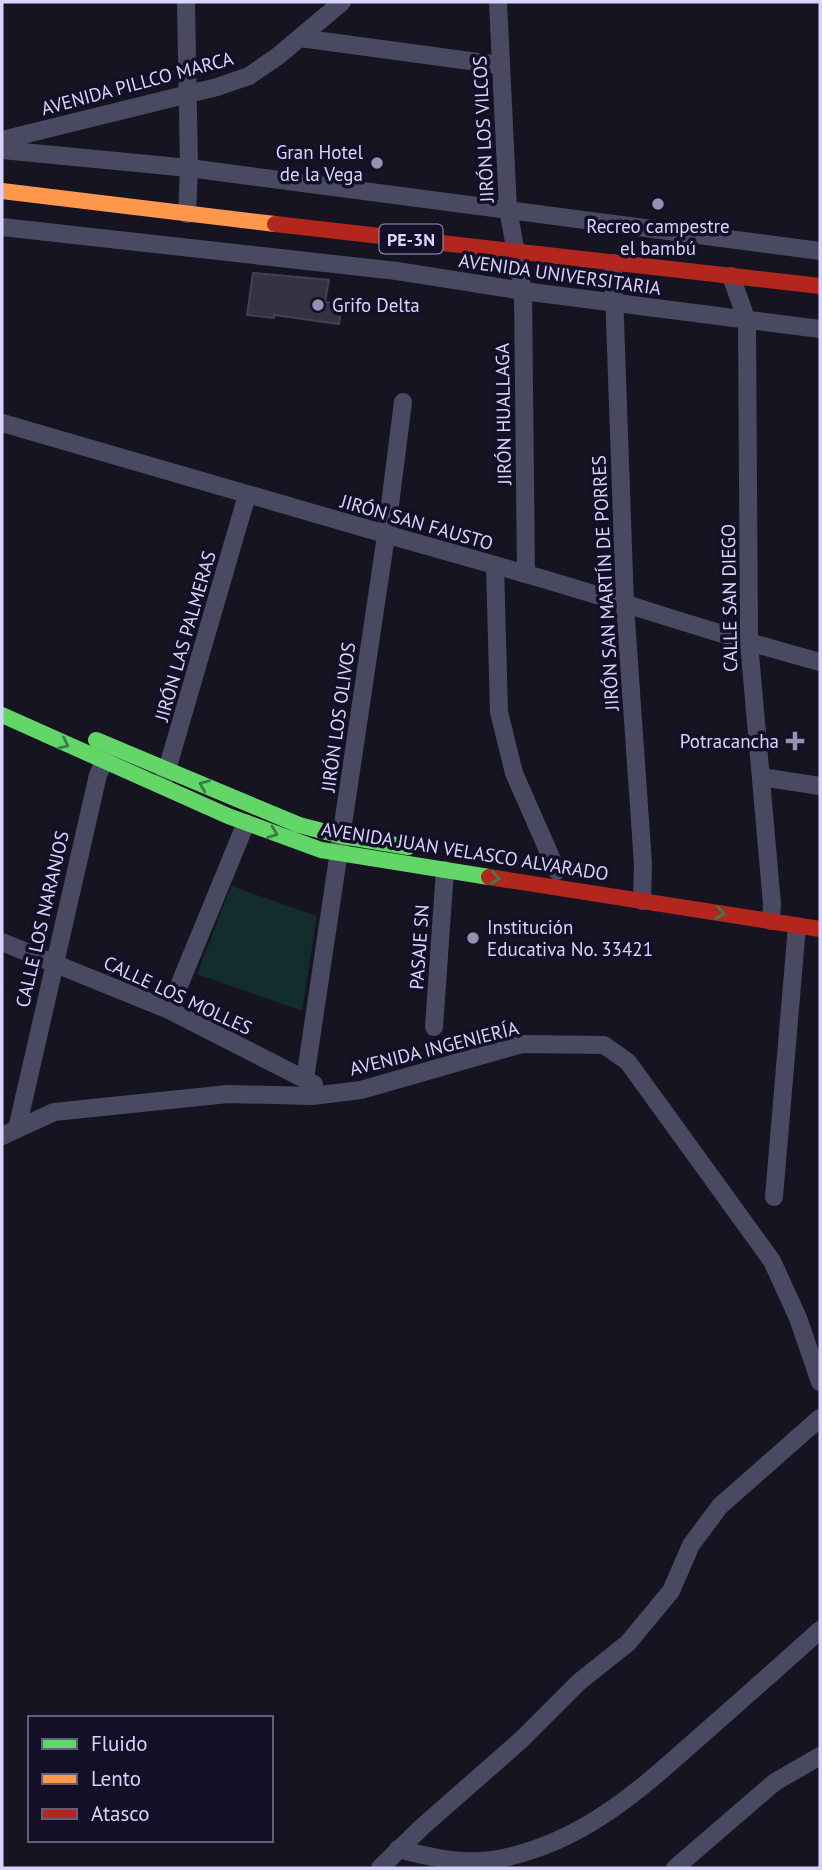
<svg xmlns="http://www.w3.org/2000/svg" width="822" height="1870" font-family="'PT Sans',sans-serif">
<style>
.green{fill:#132c2d}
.building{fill:#343243;stroke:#433f54;stroke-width:2}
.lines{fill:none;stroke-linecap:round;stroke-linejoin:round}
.street{stroke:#4a4962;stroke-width:18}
.fast{stroke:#63d668;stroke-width:16}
.slow{stroke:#ff974d;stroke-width:16}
.jam{stroke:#b3261e;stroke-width:16}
.oneway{stroke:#3f7c4a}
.poi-dot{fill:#9591b1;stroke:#130f26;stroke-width:2.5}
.labels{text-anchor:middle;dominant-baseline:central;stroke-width:7;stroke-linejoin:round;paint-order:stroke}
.shield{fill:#130f26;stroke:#9e99be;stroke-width:2}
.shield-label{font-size:18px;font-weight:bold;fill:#d9d4ff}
.street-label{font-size:19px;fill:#d9d4ff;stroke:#130f26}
.poi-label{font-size:19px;fill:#d9d4ff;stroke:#130f26;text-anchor:end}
</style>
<rect width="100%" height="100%" fill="#161421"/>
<path class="green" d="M231,886L317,916L302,1011L197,974Z"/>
<path class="building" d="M253,273L329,280L325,302L342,304L339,324L274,315V318L247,315Z"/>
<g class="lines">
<g class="street">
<path d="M186,2L189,168L187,214"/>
<path d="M498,2L508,209L523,291L526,574"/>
<path d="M300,38L500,65"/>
<path d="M2,140L217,87L249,76L278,56L342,2"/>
<path d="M2,150L189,168L820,251"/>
<path d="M2,227L397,271L523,291L820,329"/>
<path d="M613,263L625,605L643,864L642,901"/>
<path d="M731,276L747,321L749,643L772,904L771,921"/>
<path d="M2,423C177,473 351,525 526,574C625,602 721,636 820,662"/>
<path d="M495,566L499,712L514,773L557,871"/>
<path d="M761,777L820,786"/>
<path d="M164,780L247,495"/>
<path d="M2,942L169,1010L314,1084"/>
<path d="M169,1010L246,823"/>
<path d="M434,1027L445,870"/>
<path d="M305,1079L386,536L403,402"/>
<path d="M17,1129L98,775L104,762"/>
<path d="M2,1136L54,1112L228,1094L312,1096L361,1090L522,1044L604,1045L628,1062L772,1261L798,1318L820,1382"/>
<path d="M774,1197L797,926"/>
<path d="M398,1849C433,1858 468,1866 503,1858C586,1841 643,1787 704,1733C743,1699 782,1664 820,1630"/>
<path d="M380,1868L422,1827L521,1740L579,1682L628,1643L671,1591L691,1545L720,1506L820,1418"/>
<path d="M675,1868L775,1782L820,1756"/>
</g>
<g class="fast">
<path d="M2,715L228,816L321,850L489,877"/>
<path d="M96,740L299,825L342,836L408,847"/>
</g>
<path class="slow" d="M2,191L275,224"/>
<g class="jam">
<path d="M275,224L820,286"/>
<path d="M489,877L820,929"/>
</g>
</g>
<defs><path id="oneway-chevron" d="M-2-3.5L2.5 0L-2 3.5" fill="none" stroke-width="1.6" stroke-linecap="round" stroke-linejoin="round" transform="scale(1.75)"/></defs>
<g class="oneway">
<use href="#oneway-chevron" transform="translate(64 744) rotate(25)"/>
<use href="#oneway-chevron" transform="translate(204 785) rotate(-157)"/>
<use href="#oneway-chevron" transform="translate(273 833) rotate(21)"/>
<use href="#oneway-chevron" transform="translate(495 878) rotate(9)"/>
<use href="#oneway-chevron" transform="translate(720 913) rotate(9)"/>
</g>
<g class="poi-dot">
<circle cx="377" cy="163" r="7"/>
<circle cx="658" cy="204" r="7"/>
<circle cx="318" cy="305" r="7"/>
<path d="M791.5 730.5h7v7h7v7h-7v7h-7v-7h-7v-7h7z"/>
<circle cx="473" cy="938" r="7"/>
</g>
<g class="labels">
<rect class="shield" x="379.5" y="224.5" width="63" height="29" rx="5"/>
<g class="shield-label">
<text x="411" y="239">PE-3N</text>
</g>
<g class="street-label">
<text transform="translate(137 83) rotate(-15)">AVENIDA PILLCO MARCA</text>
<text transform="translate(483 129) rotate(-93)">JIRÓN LOS VILCOS</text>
<text transform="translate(560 274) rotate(8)">AVENIDA UNIVERSITARIA</text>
<text transform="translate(503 414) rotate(-91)">JIRÓN HUALLAGA</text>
<text transform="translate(417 522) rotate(16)">JIRÓN SAN FAUSTO</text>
<text transform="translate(605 583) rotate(-93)">JIRÓN SAN MARTÍN DE PORRES</text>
<text transform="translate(729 598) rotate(-91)">CALLE SAN DIEGO</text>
<text transform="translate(185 636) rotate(-74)">JIRÓN LAS PALMERAS</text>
<text transform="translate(338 717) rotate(-82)">JIRÓN LOS OLIVOS</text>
<text transform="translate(465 851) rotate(9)">AVENIDA JUAN VELASCO ALVARADO</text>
<text transform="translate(42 919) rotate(-77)">CALLE LOS NARANJOS</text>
<text transform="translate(419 947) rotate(-86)">PASAJE SN</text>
<text transform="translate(178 995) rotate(25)">CALLE LOS MOLLES</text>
<text transform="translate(434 1048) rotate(-14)">AVENIDA INGENIERÍA</text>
</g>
<g class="poi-label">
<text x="363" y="152">Gran Hotel<tspan x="363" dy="22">de la Vega</tspan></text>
<text x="658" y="226" text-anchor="middle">Recreo campestre<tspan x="658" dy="22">el bambú</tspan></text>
<text x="332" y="305" text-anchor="start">Grifo Delta</text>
<text x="779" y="741">Potracancha</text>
<text x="487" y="927" text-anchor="start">Institución<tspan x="487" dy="22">Educativa No. 33421</tspan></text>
</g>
</g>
<rect width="822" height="1870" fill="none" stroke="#d9d4ff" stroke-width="7"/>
<rect x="28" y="1716" width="245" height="126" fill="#130f26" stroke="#625e7d" stroke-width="2"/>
<rect x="42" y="1739" width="35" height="10" fill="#63d668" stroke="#625e7d" stroke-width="2"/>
<text x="91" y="1751" font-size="21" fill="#d9d4ff">Fluido</text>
<rect x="42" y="1774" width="35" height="10" fill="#ff974d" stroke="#625e7d" stroke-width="2"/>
<text x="91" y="1786" font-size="21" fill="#d9d4ff">Lento</text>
<rect x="42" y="1809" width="35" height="10" fill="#b3261e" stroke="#625e7d" stroke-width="2"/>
<text x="91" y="1821" font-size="21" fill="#d9d4ff">Atasco</text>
</svg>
